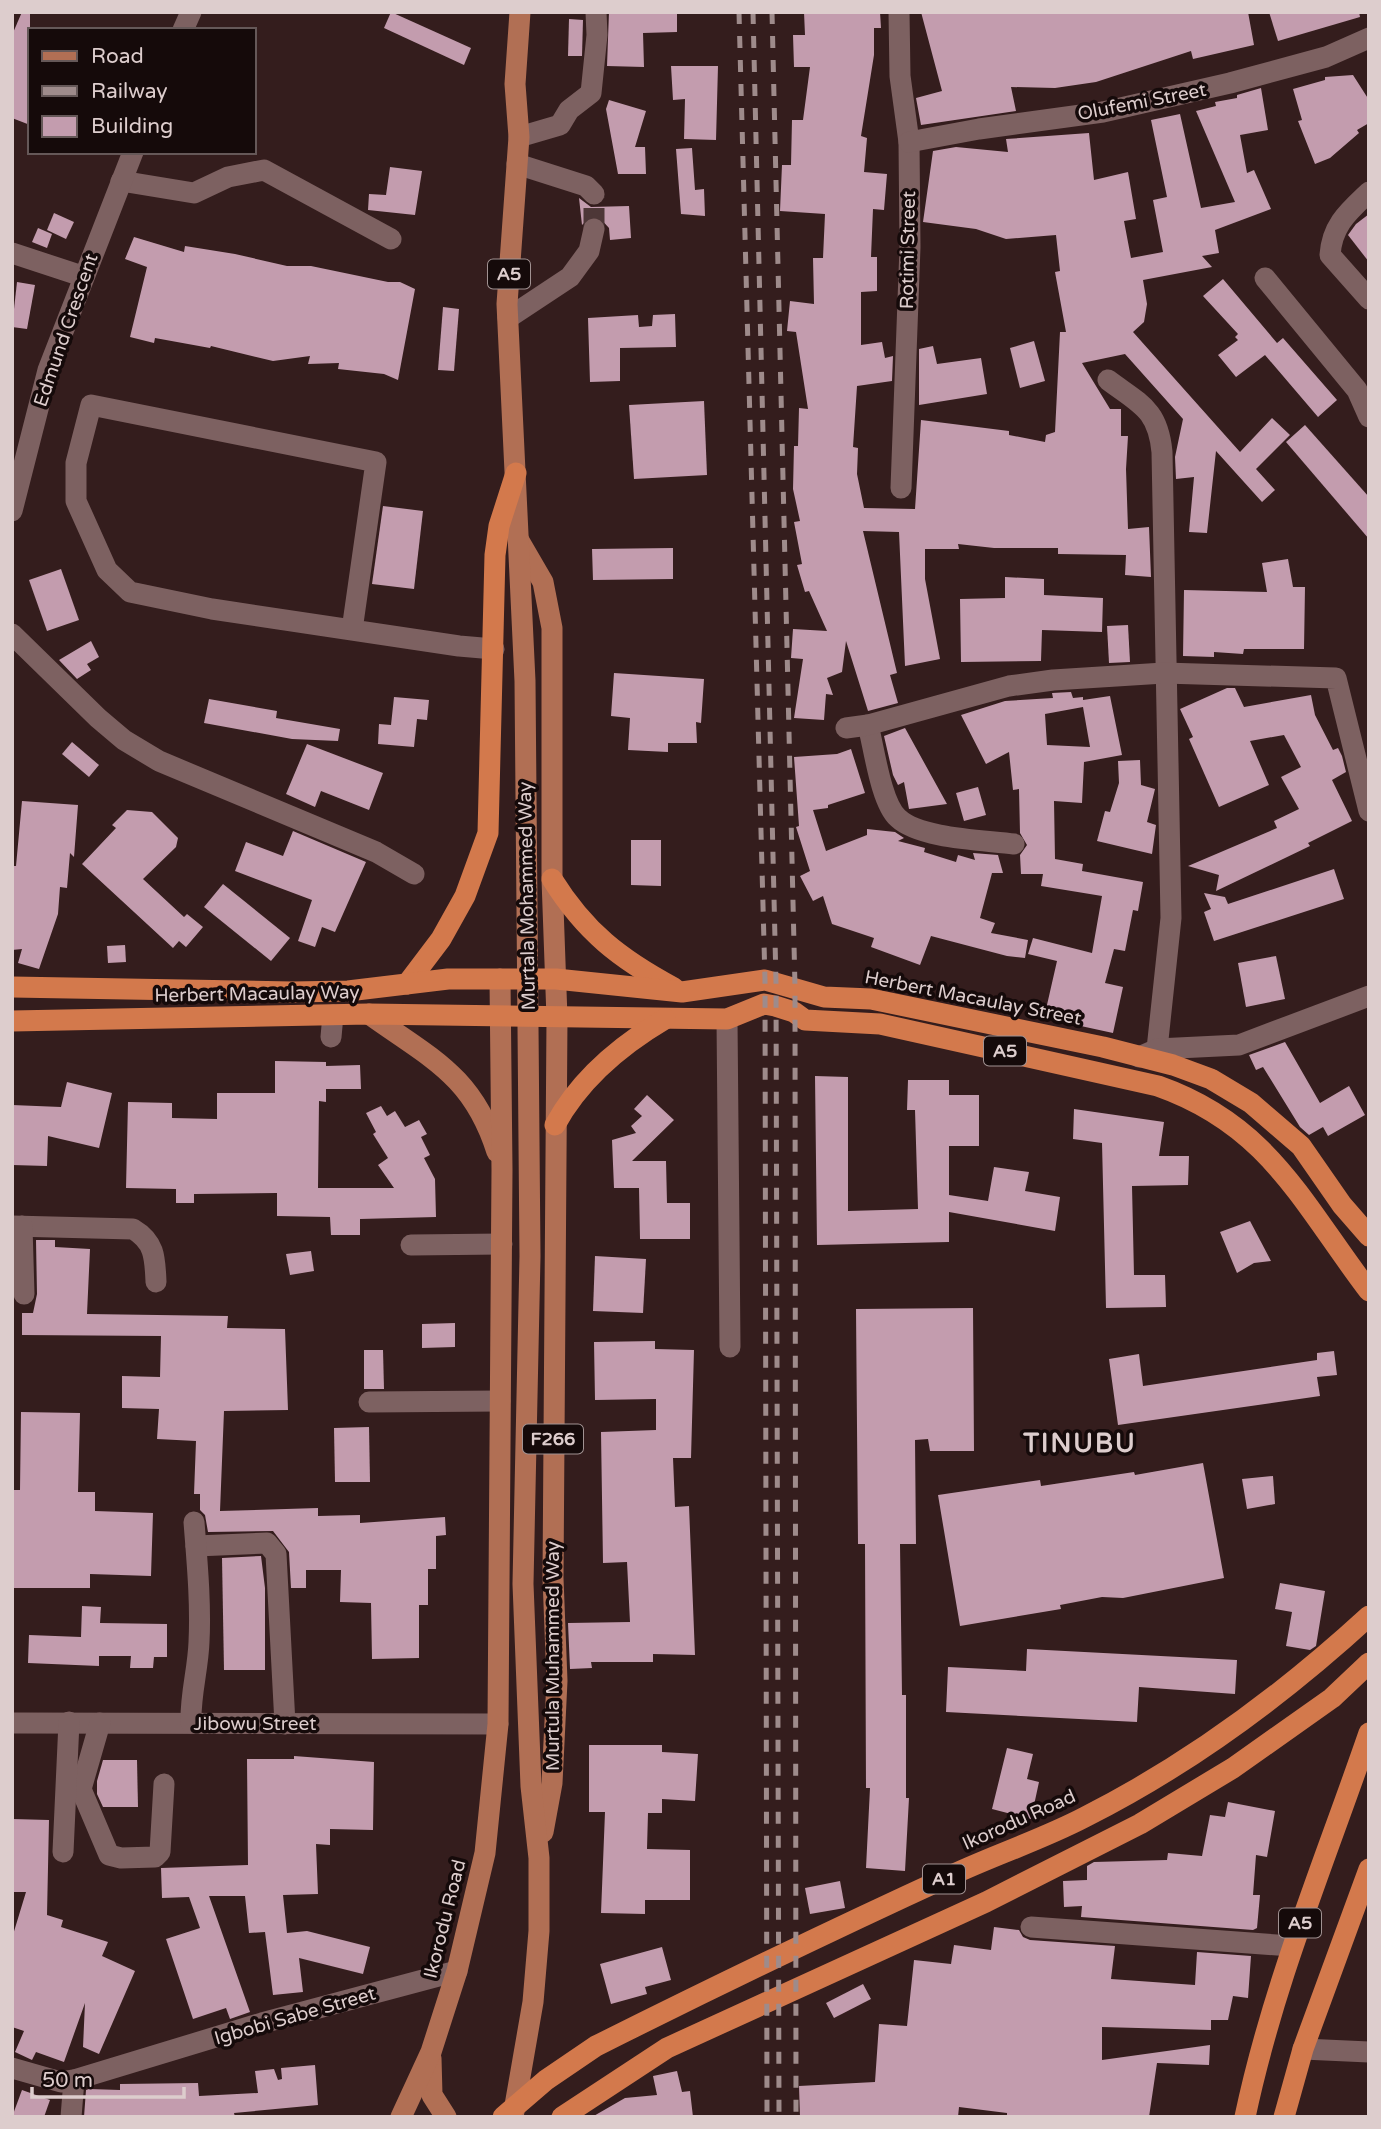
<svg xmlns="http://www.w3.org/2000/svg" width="1381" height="2129" font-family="'Varela Round',sans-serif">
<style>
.building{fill:#c39cae;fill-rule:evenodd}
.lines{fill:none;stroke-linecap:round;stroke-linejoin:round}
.minor-tunnel{stroke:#4d3737;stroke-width:21;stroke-dasharray:21 10;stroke-linecap:butt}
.minor{stroke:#7d6161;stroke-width:21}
.major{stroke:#b16f54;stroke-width:21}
.highway{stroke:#d3794c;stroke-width:21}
.rail{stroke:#9e8b8b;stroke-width:5;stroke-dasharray:12 12;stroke-linecap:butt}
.labels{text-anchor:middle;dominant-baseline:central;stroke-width:7;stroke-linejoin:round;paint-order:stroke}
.shield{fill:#150a0a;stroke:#a19292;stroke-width:2}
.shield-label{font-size:18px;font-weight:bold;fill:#ddcdcd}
.street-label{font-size:19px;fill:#ddcdcd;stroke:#150a0a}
.district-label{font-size:26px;font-weight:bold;letter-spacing:2px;fill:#ddcdcd;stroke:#150a0a}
</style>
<rect width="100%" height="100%" fill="#341d1d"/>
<g class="building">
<path d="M22,12H30V125L12,118V35Z"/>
<path d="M391,12L471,48L464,65L384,28Z"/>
<path d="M609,12H677V32L643,33L644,67L607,66Z"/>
<path d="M804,12H880L881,28H874V55L861,136L867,138L864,172L887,174L884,210L873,209L871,257H877V291L861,292V345L882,342L885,358L893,356L892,381L857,386L853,447L858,448L857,474L864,508L915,509L921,420L1009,431V435L1045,442L1046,435L1055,432L1060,332H1066L1055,272L1060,271L1056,235L1006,239L976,229L923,222L933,151L956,147L1008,152L1006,139L1089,133L1094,180L1128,172L1136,219L1124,221L1131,258L1163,252L1153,200L1167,197L1151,120L1180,114L1201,208L1235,202L1196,111L1216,106L1215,102L1237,98V95L1261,88L1268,130L1240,135L1247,173L1254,170L1271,209L1215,230L1219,253L1202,256L1212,267L1143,280L1147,304L1144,322L1133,332L1240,452L1272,418L1290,435L1256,469L1275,490L1262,502L1216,451L1207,533L1189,532L1194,477L1176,479L1175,457L1183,419L1125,354L1082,363L1110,409H1121V436H1128L1126,469L1128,529L1149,527L1151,577L1125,575L1126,555L1058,554V548H994L958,544L959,549H925V579L940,659L905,666L899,532L863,531L897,673L890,675L898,703L868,711L846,641L842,672L827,678L833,695L826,694L824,720L794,718L803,659L791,658L793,629L827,631L809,591L805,592L797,565L802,564L794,522L800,521L793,489L794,446H798L799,408L808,409L796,332L787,331L790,301L814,304L813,258H823L825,214L780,211L782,165H791L792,120H803L810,67H794L793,35H805Z"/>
<path d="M921,12H1248L1254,45L1193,59L1191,51L1096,82L1055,88L1011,87L1016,111L921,125L916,98L942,91Z"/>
<path d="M1269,12H1359L1360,17L1278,41Z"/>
<path d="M569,19L583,20L582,56H568Z"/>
<path d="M671,66H718L716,140L684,139L685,99L673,100Z"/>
<path d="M1353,75L1369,100V123L1357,130L1359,133L1330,158L1315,164L1298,121L1302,120L1293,89L1325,80V77Z"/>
<path d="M609,100L646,111L635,147H645L646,174H618L606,109Z"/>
<path d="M692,148L695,190L704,189L705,216L681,214L676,149Z"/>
<path d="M390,167L422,171L415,215L368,210L369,194L386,195Z"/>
<path d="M579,198L591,207L629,206L631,238L610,240L609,228L598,216L590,217L582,225Z"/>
<path d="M54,213L74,222L66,239L47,230Z"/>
<path d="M1369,214V262L1348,235L1356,224Z"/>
<path d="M38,228L52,234L47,248L32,242Z"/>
<path d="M134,237L184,252L185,246L235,254L287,266H311L388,282H400L415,289L398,380L384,374L338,369L339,363L308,364L310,356L273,361L211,346L210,348L155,338L154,343L130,337L147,267L125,259Z"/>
<path d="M1223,279L1277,343L1283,338L1337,400L1318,417L1265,355L1236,377L1218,355L1238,340L1235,337L1238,334L1203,296Z"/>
<path d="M17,282L35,285L27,329L12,327Z"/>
<path d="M443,307L459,309L454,371L438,370Z"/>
<path d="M675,314L676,347L620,348V381L590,382L588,318L638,315L639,327L652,326L653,315Z"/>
<path d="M1034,341L1045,381L1020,388L1010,348Z"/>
<path d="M933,346L937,364L981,358L987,394L919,405V349Z"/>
<path d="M704,401L707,475L634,479L629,405Z"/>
<path d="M1305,425L1369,497V539L1286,442Z"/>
<path d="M383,506L423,511L414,589L372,584Z"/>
<path d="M673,548V579L593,580L592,549Z"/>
<path d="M1288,559L1293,587H1305L1304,649H1244L1243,654L1214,652V657L1183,656L1184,590L1267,592L1262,563Z"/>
<path d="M61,569L79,620L47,631L29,580Z"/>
<path d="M1005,577L1044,579V595L1103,598L1102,632L1042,630L1041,661L961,662L960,599L1005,598Z"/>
<path d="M1128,625L1130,662L1109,663L1107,626Z"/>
<path d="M91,641L99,657L87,664L91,670L77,679L59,660Z"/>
<path d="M614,673L704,679L701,723L696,722L697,743H668V752L628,750L630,718L611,716Z"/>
<path d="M1227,688H1235L1244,707L1311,695L1315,715L1333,750L1338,748L1342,756L1346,772L1332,780L1352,821L1308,843L1310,846L1216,891L1219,875L1188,866L1277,828L1274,821L1299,809L1281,777L1301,767L1284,735L1250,741L1269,785L1219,807L1189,739L1193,737L1180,709Z"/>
<path d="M1071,692L1073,698L1083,697V700L1110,696L1122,755L1084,762L1082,803L1054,801L1055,859L1083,864L1082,871L1143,882L1138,911L1133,910L1125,951L1114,949L1105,983L1123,987L1113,1033L1044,1018L1057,961L1028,954L1033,938L1092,953L1102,896L1041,886L1043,874H1021L1020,855L1027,845L1020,833L1019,789L1013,790L1009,752L986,764L961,715L1005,701L1053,698L1052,693ZM1083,707L1090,747L1047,745L1045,714Z"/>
<path d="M394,697L429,700L427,720L417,719L414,747L378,744L379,724L391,725Z"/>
<path d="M209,699L277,711L276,718L340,729L338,741L292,739L204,723Z"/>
<path d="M905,728L947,804L909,809L904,782L898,785L893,775L884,736Z"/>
<path d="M72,742L99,765L89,777L62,754Z"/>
<path d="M307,744L383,773L369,810L321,791L315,807L286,794Z"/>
<path d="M851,749L865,793L828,805V808L813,810L826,851L867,835V829L895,832L904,838L898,841L925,848L924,852L956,862L958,855L975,860L973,853L998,855L1003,873H992L980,918L995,923L991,933L1028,940L1025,958L1007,956L931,936L920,965L871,947L874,938L832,924L823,896L813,901L800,876L810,871L796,827L799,826L794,757L837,754Z"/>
<path d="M1140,760L1141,785L1155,789L1147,822L1156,825L1152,854L1097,841L1105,811L1110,812L1119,783L1118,761Z"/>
<path d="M978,787L986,815L964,821L956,793Z"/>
<path d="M22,801L78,805L74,857L70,853L67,888L60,887L58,914L39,969L18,963L22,949L12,950V866H16Z"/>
<path d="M127,810L152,812L178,838L176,847L143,879L184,917L187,914L203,927L186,947L179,941L173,948L82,864L116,828L112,825Z"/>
<path d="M293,831L366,862L335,932L322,927L315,947L298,941L312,900L235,871L246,842L283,856Z"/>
<path d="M631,840H661V886L631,885Z"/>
<path d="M1334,869L1344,899L1214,941L1204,912L1211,909L1204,893L1225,897L1228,904Z"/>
<path d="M223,884L290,938L271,961L204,907Z"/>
<path d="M125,945L126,962L108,963L107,946Z"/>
<path d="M1276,956L1285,999L1246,1007L1238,963Z"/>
<path d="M1285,1042L1320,1103L1349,1086L1365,1115L1328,1136L1323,1127L1309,1135L1300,1127L1263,1067L1256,1070L1249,1055Z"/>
<path d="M275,1061L326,1062V1066L360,1065L361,1089H326V1102L319,1101L318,1188H394L378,1165L388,1158L373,1134L376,1132L366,1113L381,1106L387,1116L395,1111L405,1127L419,1120L427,1134L421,1137L430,1155L424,1158L435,1179L436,1217L360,1219V1235H331L330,1217L277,1216V1193L194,1194V1203H176V1189L126,1188L128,1102L172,1103V1118L217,1119V1093H275Z"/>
<path d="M815,1076L848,1077V1211L918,1209L915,1110H907L908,1080H949V1095H979V1146H949V1195L988,1201L994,1167L1029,1172L1025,1191L1060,1197L1055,1231L949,1212V1242L817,1245Z"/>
<path d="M67,1082L112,1093L99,1148L48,1136L47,1166L12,1165V1105L61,1107Z"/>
<path d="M647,1095L674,1120L632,1161H666L667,1203H690V1239H640L639,1188H614L612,1140L636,1133L631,1126L642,1116L634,1109Z"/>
<path d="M1074,1109L1164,1122L1159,1156H1189L1188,1185L1132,1186L1134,1275H1165L1166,1307L1106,1308L1102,1143L1073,1139Z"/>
<path d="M1250,1221L1271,1261L1254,1263L1237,1273L1220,1232Z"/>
<path d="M36,1240H55V1247L90,1249L87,1314L228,1316L227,1328L285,1329L288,1410L224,1411L220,1511L318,1508V1516L360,1515V1523L445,1517L446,1535L436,1536V1569H428V1605H419V1658L372,1659L371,1603L340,1602L341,1570H306V1588H291L289,1552L273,1531L208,1532L205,1515L200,1510V1494H194L196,1441L157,1439L159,1409L122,1408V1376L160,1377L161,1336L22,1335V1313H33L37,1294Z"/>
<path d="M311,1251L314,1271L290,1275L286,1254Z"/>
<path d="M595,1256L646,1259L643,1313L593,1311Z"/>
<path d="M973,1308L974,1451H930L928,1439L915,1440L916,1544H900L902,1695H906V1798H909L905,1871L866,1868L870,1788H866L865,1544H858L856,1309Z"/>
<path d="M455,1323V1347L422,1348V1324Z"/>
<path d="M655,1341V1349L694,1350L691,1458H673L675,1507L689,1506L695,1655L653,1654V1662H591L592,1668L570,1669L568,1623L630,1622L627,1562L603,1563L601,1432L656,1430V1399L595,1400L594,1342Z"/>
<path d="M364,1350H383L384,1389H364Z"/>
<path d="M1334,1351L1337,1375L1317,1377L1320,1396L1118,1425L1109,1359L1139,1354L1143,1386L1317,1360V1353Z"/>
<path d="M21,1412L80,1413L78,1492H95V1511L153,1513L151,1576L90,1574V1588H12L14,1490H20Z"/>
<path d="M369,1427L370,1482H335L334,1428Z"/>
<path d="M1203,1463L1224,1578L1123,1598L1102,1597L1060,1605L1061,1609L960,1626L938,1495L1040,1480L1041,1486L1134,1472L1135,1475Z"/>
<path d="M1273,1476L1275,1504L1247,1509L1242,1479Z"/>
<path d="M261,1556L265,1588V1670H224L222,1558Z"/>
<path d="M1280,1583L1325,1591L1316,1646L1310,1650L1286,1646L1292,1612L1275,1609Z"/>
<path d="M82,1606L101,1607L100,1623L167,1624V1657H154L153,1668H130L131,1656H99V1666L28,1663L29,1635L81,1637Z"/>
<path d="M1027,1649L1237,1660L1235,1694L1139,1687L1137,1722L946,1712L948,1667L1026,1671Z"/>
<path d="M589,1745H662V1752L698,1754L695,1801L662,1799V1813H648L647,1849L690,1850V1900H645V1914L601,1913L605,1812H589Z"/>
<path d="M1007,1748L1033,1754L1027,1779L1039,1782L1031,1819L992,1809Z"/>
<path d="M294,1756L374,1762L373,1830L330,1829V1845L316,1844L318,1894L283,1895L287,1933L307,1931L370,1947L363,1974L299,1958L303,1992L273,1995L265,1932L249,1933L245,1896H209L250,2012L230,2019L226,2008L193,2019L166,1939L200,1928L189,1897L162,1898L161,1868L248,1865L247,1759H294Z"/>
<path d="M103,1760H137L138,1807H103L97,1794V1781Z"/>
<path d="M1228,1802L1275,1811L1267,1857L1256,1855L1253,1895H1260L1257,1928L1253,1930L1081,1917L1082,1906L1064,1907L1063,1881L1087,1880V1866L1094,1862L1167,1860L1168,1853L1202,1856L1210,1815L1225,1817Z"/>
<path d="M12,1819L49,1820L47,1915L63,1920L61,1927L108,1942L102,1956L135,1971L99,2054L83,2047L85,2003L64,2062L36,2052L32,2060L15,2052L24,2031L12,2027V1938L26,1892H12Z"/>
<path d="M840,1881L845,1908L810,1914L805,1888Z"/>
<path d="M994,1927L1019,1930L1023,1937L1030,1940L1115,1946L1111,1979L1195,1985L1197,1952L1251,1956L1248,1998L1233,1996L1228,2020H1211V2030L1102,2027V2060L1210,2045L1209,2065L1157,2063L1149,2117H1007V2113L959,2107L958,2117H800L799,2086L875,2082L879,2024L907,2026L914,1960L951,1964L954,1945L991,1950Z"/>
<path d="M662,1947L671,1980L645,1987L647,1994L611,2004L600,1964Z"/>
<path d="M863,1984L871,1999L834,2018L826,2003Z"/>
<path d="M315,2065L318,2105L234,2113L235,2117H84L86,2090L89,2089L120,2090V2084L198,2083L199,2096L258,2093L255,2071L274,2069L278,2080L282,2079L281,2068Z"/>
<path d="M677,2071L682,2092L690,2091L693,2117H592L625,2098L657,2095L653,2076Z"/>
<path d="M22,2090L50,2100L44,2117H12Z"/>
</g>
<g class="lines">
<path class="minor-tunnel" d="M594,229V194"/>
<g class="minor">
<path d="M899,12L900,76L909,142L910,247L901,488"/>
<path d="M183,30L191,12"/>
<path d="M519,137L560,125L569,110L591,93L597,35L596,12"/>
<path d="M909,142L979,129L1103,112L1230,83L1326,57L1369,38"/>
<path d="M517,164L586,186L594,194"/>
<path d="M121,181L194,193L228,177L264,170L391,239"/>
<path d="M1369,192C1348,212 1332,225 1330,255L1369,299"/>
<path d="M12,253L82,276"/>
<path d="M1265,278L1357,390L1369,417"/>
<path d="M508,318L570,277L589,251L594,229"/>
<path d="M1108,380C1140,404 1158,409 1162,452L1171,918L1157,1049L1139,1057"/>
<path d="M12,511L48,370L133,152"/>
<path d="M352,630L376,462L91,405L76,463V501L107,570L130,592L212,609L459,646L494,649"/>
<path d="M12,634L98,718L124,740L159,761L376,852L414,874"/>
<path d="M868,725C874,748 881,803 898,818C920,839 985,840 1014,844"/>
<path d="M846,728L868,725L1009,686L1053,680L1164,673L1336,678L1369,811"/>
<path d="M727,1019L730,1347"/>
<path d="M331,1037L333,1015"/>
<path d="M1157,1049L1239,1045L1369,996"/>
<path d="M12,1226L133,1229C155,1242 155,1258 156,1282"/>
<path d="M22,1226L24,1294"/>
<path d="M411,1245L502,1244"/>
<path d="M369,1402L500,1401"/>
<path d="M196,1546L267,1543L276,1554L285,1724"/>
<path d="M12,1723L498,1724"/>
<path d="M100,1723L81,1789L109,1855L121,1858L155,1857L160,1852L164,1784"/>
<path d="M191,1723C190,1695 198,1670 199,1642C201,1603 197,1561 194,1522"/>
<path d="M63,1852L69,1722"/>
<path d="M1031,1927L1291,1946"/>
<path d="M1303,2049L1369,2052"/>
<path d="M12,2068L61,2082L74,2080L262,2023L457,1971"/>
<path d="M71,2117L74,2080"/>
</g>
<g class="major">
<path d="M518,539L543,582L552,628V879L557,1018L553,1578L557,1681L552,1783L543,1832"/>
<path d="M369,1014C430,1058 473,1075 497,1152"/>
<path d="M431,2058L432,2095L446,2117"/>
<path d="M401,2117L431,2052L457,1971L485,1853L498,1724L502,1170L500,979"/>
<path d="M513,2117L533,2002L539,1931V1858L531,1786L523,1584L530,1256L525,681L507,304L519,137L515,84L520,12"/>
</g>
<g class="highway">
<path d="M552,879C585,932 620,959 674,988"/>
<path d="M407,984L441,939L465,896L488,833L495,555L499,526L516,473"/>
<path d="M12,987L292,992L348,991L448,979H556L682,992L765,980L824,997L871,999L1103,1047L1173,1065L1211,1079L1251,1103L1301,1146L1342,1205L1369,1236"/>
<path d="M12,1021L369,1014L727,1019L764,1004L775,1006L794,1012L805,1020L880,1024L1158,1086C1269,1125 1302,1203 1369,1291"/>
<path d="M555,1125C580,1079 621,1045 665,1019"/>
<path d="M503,2117L546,2080L596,2046C714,1987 834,1929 954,1874C997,1854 1043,1839 1085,1817C1188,1765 1284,1694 1369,1616"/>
<path d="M562,2117L667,2048L986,1902L1140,1824L1233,1768L1332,1698L1369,1663"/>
<path d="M1245,2117C1273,1984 1325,1861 1369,1733"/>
<path d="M1284,2117L1303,2049L1369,1869"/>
</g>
<g class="rail">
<path d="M739,12L765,980L767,2117"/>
<path d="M753,12L776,982L779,2117"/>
<path d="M772,12L795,987L796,2117"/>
</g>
</g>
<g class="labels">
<g class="shield">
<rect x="488" y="259.5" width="42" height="29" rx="5"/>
<rect x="984" y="1036.5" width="42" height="29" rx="5"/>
<rect x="523" y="1424.5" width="60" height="29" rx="5"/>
<rect x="923" y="1864.5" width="42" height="29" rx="5"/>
<rect x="1279" y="1908.5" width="42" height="29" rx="5"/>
</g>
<g class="shield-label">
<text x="509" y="274">A5</text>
<text x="1005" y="1051">A5</text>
<text x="553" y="1439">F266</text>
<text x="944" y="1879">A1</text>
<text x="1300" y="1923">A5</text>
</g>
<g class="street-label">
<text transform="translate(1142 102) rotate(-11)">Olufemi Street</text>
<text transform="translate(908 250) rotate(-89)">Rotimi Street</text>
<text transform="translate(66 330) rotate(-71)">Edmund Crescent</text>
<text transform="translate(527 896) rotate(-91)">Murtala Mohammed Way</text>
<text transform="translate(257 994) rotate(-1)">Herbert Macaulay Way</text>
<text transform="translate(973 998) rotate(11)">Herbert Macaulay Street</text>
<text transform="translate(553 1656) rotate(-90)">Murtula Muhammed Way</text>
<text x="255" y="1724">Jibowu Street</text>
<text transform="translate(1019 1820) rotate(-24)">Ikorodu Road</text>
<text transform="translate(445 1919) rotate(-76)">Ikorodu Road</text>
<text transform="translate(295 2016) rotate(-16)">Igbobi Sabe Street</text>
</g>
<g class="district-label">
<text x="1080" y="1443">TINUBU</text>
</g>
</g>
<rect width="1381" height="2129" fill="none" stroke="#ddcdcd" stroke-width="28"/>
<rect x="28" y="28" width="228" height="126" fill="#150a0a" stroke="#655858" stroke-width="2"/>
<rect x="42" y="51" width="35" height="10" fill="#b16f54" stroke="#655858" stroke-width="2"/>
<text x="91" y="63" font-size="21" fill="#ddcdcd">Road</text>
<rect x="42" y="86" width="35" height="10" fill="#9e8b8b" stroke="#655858" stroke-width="2"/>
<text x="91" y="98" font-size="21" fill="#ddcdcd">Railway</text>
<rect x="42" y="116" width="35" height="21" fill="#c39cae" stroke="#655858" stroke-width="2"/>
<text x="91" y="133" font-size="21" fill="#ddcdcd">Building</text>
<path d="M32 2087v10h152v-10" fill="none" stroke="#ddcdcd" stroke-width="3.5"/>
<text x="42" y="2087" font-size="21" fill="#ddcdcd" stroke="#150a0a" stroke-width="5" paint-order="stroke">50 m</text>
</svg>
